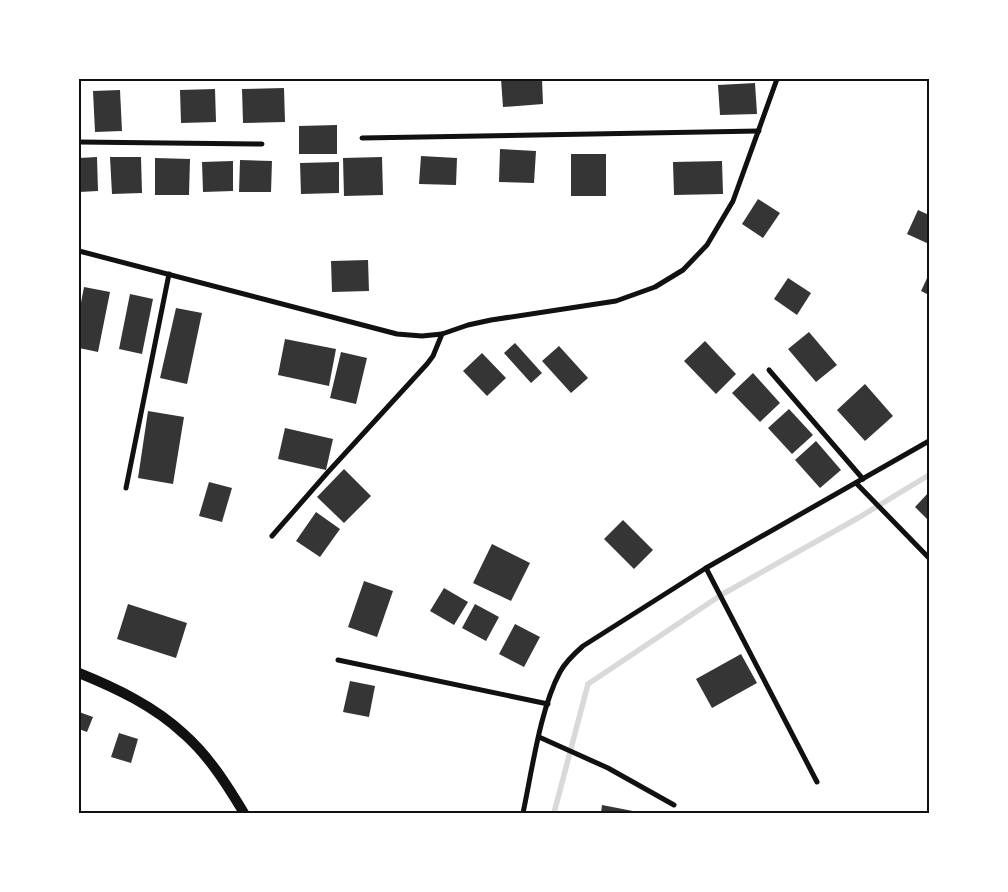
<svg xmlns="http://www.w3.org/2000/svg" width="1008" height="892" font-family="'Zilla Slab',serif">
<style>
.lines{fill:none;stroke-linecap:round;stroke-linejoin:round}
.stream{stroke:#d9d9d9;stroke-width:5.5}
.building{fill:#353535}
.minor{stroke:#111;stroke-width:5}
.secondary{stroke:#111;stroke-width:10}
.neatline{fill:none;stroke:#111;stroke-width:2}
</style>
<rect width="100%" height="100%" fill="#fff"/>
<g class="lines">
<path class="stream" d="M554,813L588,684L721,595L858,518L929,475"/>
</g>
<g class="building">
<path d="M501,79H542L543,104L503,107Z"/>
<path d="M755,83L757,114L720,115L718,85Z"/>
<path d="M284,88L285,122L243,123L242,89Z"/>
<path d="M215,89L216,122L181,123L180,90Z"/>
<path d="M120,90L122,131L95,132L93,91Z"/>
<path d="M337,125V154H299V126Z"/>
<path d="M500,149L536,151L534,183L499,182Z"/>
<rect x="571" y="154" width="35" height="42"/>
<path d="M421,156L457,158L456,185L419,184Z"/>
<path d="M97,157L98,191L79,192V158Z"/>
<path d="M110,157H141L142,193L112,194Z"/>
<path d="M382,157L383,195L344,196L343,158Z"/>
<path d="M155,158L190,159L189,195H155Z"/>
<path d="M240,160L272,161L271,192H239Z"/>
<path d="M233,161V191L203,192L202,162Z"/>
<path d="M722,161L723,194L674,195L673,162Z"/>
<path d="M339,162V193L301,194L300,163Z"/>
<path d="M758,199L780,213L763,238L742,224Z"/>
<path d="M918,210L929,215V244L907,234Z"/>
<path d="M368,260L369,291L332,292L331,261Z"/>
<path d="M929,274V295L921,291Z"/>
<path d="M788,278L811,293L797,315L774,299Z"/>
<path d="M84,287L110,292L98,352L79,348V313Z"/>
<path d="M130,294L153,299L142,354L119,349Z"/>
<path d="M176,308L202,313L187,384L160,378Z"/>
<path d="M809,332L837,365L816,382L788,349Z"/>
<path d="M285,339L336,349L329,386L278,375Z"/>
<path d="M705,341L736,374L716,394L684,361Z"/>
<path d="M515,343L542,373L531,383L504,353Z"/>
<path d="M559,346L588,378L571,393L542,361Z"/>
<path d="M341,352L367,358L356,404L330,398Z"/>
<path d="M482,353L506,378L487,396L463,371Z"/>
<path d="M753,373L780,403L760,422L732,393Z"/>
<path d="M865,384L893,416L865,441L837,410Z"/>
<path d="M789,409L813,435L792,454L768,428Z"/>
<path d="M148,411L184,417L173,484L138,478Z"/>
<path d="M285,428L333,439L326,470L278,459Z"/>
<path d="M816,441L841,470L820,488L795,460Z"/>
<path d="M344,469L371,496L344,523L317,497Z"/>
<path d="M209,482L232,488L222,522L199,516Z"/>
<path d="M929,492V521L915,507Z"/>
<path d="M316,512L340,529L320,557L296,541Z"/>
<path d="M623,520L653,550L634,569L604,539Z"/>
<path d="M492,544L530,563L511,601L473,583Z"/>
<path d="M364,581L393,591L377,637L348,627Z"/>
<path d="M444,588L468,602L454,625L430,611Z"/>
<path d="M128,604L187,623L176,658L117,639Z"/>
<path d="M475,604L499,617L486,641L462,628Z"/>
<path d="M515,624L540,637L524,667L499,654Z"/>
<path d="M741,654L757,683L712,708L696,679Z"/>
<path d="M350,681L375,686L369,717L343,712Z"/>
<path d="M79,712L93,717L87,732L79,729Z"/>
<path d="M119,733L138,739L131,763L111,757Z"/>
<path d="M602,805L638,812V813H601Z"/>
</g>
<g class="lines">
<g class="minor">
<path d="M362,138L759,131"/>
<path d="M79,142L262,144"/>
<path d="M79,251L397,334L422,336L442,334L468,325L491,320L616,301L655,287L683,270L707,245L733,201L777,79"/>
<path d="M769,370L863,479"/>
<path d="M856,483L929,558"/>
<path d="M126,488L169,274"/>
<path d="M272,536L328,472L427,364L433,356L442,334"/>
<path d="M706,568L817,782"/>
<path d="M338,660L548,704"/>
<path d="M539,737L608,768L674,805"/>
<path d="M523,813C532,771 540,709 560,672C566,661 575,653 583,646L706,568L929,441"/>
</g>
<path class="secondary" d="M79,673C116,688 154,706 184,734C209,756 227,785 244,813"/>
</g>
<rect width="1008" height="892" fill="none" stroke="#ffffff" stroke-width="160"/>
<rect x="80" y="80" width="848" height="732" class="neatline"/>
</svg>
